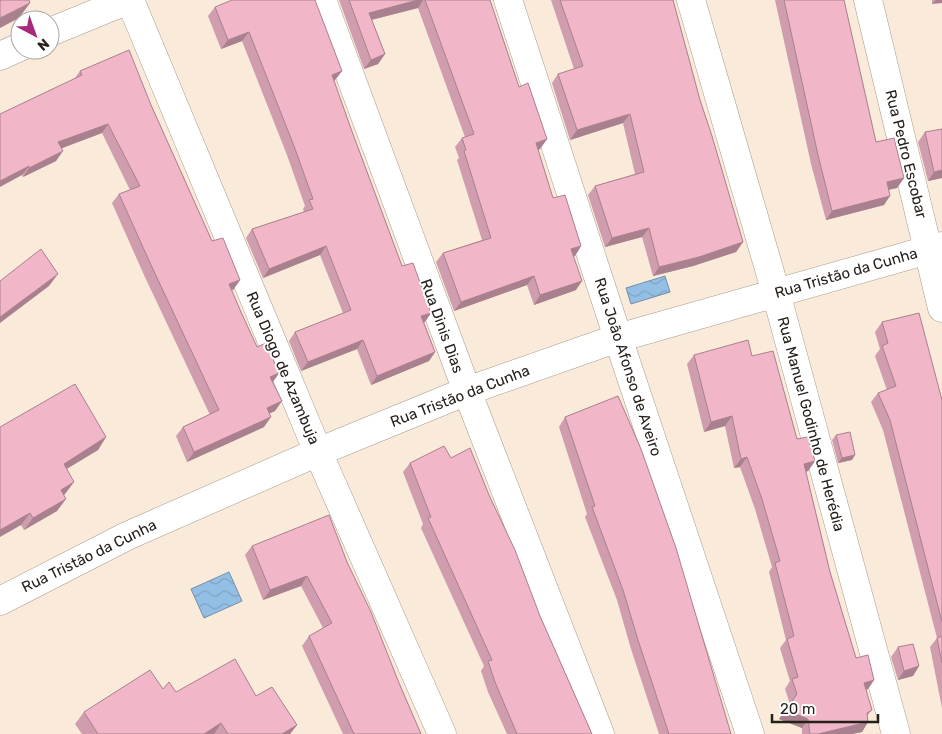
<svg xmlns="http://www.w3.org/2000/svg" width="942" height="734" viewBox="0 0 942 734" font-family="Rubik,sans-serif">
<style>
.water{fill:url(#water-waves);stroke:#738fa8}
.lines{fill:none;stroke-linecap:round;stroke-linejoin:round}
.minor-casing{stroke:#a89b8c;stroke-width:29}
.minor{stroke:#fff;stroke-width:28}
.wall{fill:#cf9dad}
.shaded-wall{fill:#a9808d}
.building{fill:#f1b7c9;stroke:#a9808d}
.labels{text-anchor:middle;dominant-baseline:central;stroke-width:4;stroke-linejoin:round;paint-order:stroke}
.street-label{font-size:15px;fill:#26201b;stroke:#fff}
</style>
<defs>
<pattern id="water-waves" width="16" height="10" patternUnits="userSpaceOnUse" patternTransform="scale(1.25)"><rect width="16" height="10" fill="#94bfe5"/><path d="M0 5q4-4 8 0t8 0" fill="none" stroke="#7fa4c4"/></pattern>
</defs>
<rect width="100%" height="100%" fill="#f9eada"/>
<path class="water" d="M665,276L670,292L631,304L626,288Z
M229,572L242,601L204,618L191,589Z"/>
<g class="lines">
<defs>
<path id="minor" d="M130,0L318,452L442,734
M322,0L467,391L600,734
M508,0L618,338L750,734
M691,0L776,293L896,734
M868,0L942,308
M50,32L128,0
M0,56L20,47
M0,601L127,536L318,452L467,391L618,338L942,246"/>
</defs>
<use href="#minor" class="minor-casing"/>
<use href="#minor" class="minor"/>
</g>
<path class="wall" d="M339,0H490L519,87L547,139L540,149L538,150L553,198L581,246L575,256H574L576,290L534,305L527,285L454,311L436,262L443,253L482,240L457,160L459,158L455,147L462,138L465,137L418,8L372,20L385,54L378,64L364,69Z
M551,0H673L700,100L743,242L736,252L693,266L653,276L642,237L605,247L588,195L595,186L635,174L623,123L570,140L552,83L558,74L574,69Z
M775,0H844L876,142L904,178L897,188L889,190L884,205L826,220L811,164Z
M932,0H942L932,4Z
M215,7L342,71L334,81L350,126L402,266L425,322H424L435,352L429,361L371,385L357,349L301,371L289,341L295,332L343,313L320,255L263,278L246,238L252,229L304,212L303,209L305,206L287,155L242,41L221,49L208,16Z
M80,71L151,105L212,241L240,280L233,290H231L257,347L279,373L273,382L275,411L269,413L264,427L187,462L176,436L183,427L210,415L144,275L112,203L119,194L130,190L102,133L61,148L56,161L23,177L22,175L75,78Z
M942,129V178L928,181L918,142L925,132Z
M882,322L942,400V708L930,647L937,638L883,430L871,402L878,393L887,390L875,356L880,349L875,332Z
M694,355L752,356L797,439L815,461L808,471L806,472L830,572L856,658L874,680L868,689L866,690L872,710L867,716L868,722L862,732L852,734H802V728L779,719L790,704L785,689L790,681L780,648L786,640L769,572L772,567L755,509L740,467L734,468L725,426L704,432L687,364Z
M565,417L731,734H659L631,649L617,600L585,517L587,514L559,427Z
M0,427L106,437L98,450L66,469L65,494L64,495L57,511L24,530L21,525Z
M836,435L852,460L838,463L832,440Z
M451,458L489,495L540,616L592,734H507L488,692L481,671L484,666L421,528L423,524L403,472L410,463Z
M252,546L347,562L399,683L421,734H343L302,646L309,636L323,628L301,586L263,600L245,555Z
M898,647L919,666L913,676L898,680L891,657Z
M163,689L176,692L256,696L297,725L290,734H82L75,724L84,712Z"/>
<path class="shaded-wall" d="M418,0H423L418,8L362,22L369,13Z
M936,0H942V3L932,4Z
M30,3L19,18L0,28V18Z
M249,32L242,41L221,49L228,40Z
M385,54L378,64L364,69L371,60Z
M342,71L335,80L326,84L332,75Z
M630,114L623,123L570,140L577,130Z
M108,124L102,133L52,152L58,142Z
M547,139L540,149L529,152L536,143Z
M63,151L56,161L23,177L29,168Z
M29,166L22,175L0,187V181Z
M942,170V178L928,181L934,172Z
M904,178L897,188L880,191L887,182Z
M890,196L884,205L826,220L832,211Z
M649,228L642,237L605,247L612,238Z
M743,242L736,252L693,266L653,276L659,267Z
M326,246L320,255L263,278L269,269Z
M581,246L575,256L565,258L571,249Z
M58,274L49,286L0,323V317Z
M534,276L527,285L454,311L461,302Z
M240,280L233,290L222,294L229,284Z
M582,281L576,290L534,305L540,295Z
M431,313L425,322L415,325L421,316Z
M363,340L357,349L301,371L308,362Z
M435,352L429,361L371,385L377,376Z
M279,373L272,383L270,377Z
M282,401L275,411L260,418L267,408Z
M732,416L725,426L704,432L711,422Z
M271,417L264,427L187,462L194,452Z
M106,437L98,450L55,476L64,464Z
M855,455L852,460L838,463L842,458Z
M747,457L740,467L734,468L741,459Z
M815,461L808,471L797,474L804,464Z
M74,482L65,494L52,502L61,490Z
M66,499L57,511L24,530L33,518Z
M30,513L21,525L0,537V530Z
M307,576L301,586L263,600L270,590Z
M919,666L913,676L898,680L904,671Z
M874,680L868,689L857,693L864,683Z
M786,710L808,719L802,728L779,719Z
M868,722L862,732L852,734H818Z
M221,723L214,734H204Z
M297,725L290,734H282Z"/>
<path class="building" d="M0,0H29L30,3L0,18Z
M232,0H315L342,71L332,75L350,126L402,266L413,263L431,313L421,316L435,352L377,376L363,340L308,362L295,332L351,310L326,246L269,269L252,229L313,209L309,200L313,199L294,146L249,32L228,40L215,7Z
M349,0H418L369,13L385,54L371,60Z
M425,0H490L519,87L528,83L547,139L536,143L553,198L565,195L581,246L571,249L582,281L540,295L534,276L461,302L443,253L491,238L464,151L466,150L462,138L474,134Z
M560,0H673L700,100L712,136L743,242L699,257L659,267L649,228L612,238L595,186L644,172L630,114L577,130L558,74L583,66Z
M784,0H844L876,142L894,138L904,178L887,182L890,196L832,211L818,155Z
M129,50L151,105L212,241L223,238L240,280L229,284L241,312L257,347L266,343L279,373L270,377L282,401L267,408L271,417L194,452L183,427L219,410L151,265L119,194L140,186L108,124L58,142L63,151L29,168V166L0,181V114L82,75L80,71Z
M942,129V170L934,172L925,132Z
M41,249L58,274L0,317V281Z
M919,313L942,400V622L890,420L878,393L896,386L882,346L888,343L882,322Z
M748,340L752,356L773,351L797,439L808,437L815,461L804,464L830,572L856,658L868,655L874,680L864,683L872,710L867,713L868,722L818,734H810L808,719L786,710L797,694L792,679L798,677L787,639L794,636L775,563L780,561L762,499L747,457L741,459L732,416L711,422L694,355Z
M75,384L106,437L64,464L74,482L61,490L66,499L33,518L30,513L0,530V427Z
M618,396L641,449L676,548L731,734H669L638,640L623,590L592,507L595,506L565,417Z
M850,432L855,455L842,458L836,435Z
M444,446L451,458L470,448L489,495L515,550L540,616L592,734H517L495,682L488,661L492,660L428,518L431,517L410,463Z
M329,515L347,562L371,612L399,683L421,734H354L309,636L332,623L307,576L270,590L252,546Z
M942,636V663L937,638Z
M913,644L919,666L904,671L898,647Z
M235,659L256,696L272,687L297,725L282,734H228L221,723L204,734H98L84,712L150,670L163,689L169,682L176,692Z"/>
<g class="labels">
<g class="street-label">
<text transform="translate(906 154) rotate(76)">Rua Pedro Escobar</text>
<text transform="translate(846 273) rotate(-16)">Rua Tristão da Cunha</text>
<text transform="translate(442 326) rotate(70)">Rua Dinis Dias</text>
<text transform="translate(628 367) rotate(72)">Rua João Afonso de Aveiro</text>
<text transform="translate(283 368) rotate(67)">Rua Diogo de Azambuja</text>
<text transform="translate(460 396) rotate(-21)">Rua Tristão da Cunha</text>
<text transform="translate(811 424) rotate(75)">Rua Manuel Godinho de Herédia</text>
<text transform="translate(89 556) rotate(-26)">Rua Tristão da Cunha</text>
</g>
</g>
<g transform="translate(35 35) rotate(139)"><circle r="24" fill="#ffffff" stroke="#a8a6a4"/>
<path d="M0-4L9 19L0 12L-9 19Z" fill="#a7297a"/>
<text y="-8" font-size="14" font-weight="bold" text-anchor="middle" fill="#26201b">N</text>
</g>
<path d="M772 714v8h106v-8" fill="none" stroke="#26201b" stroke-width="2.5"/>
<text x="780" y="714" font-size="15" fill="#26201b" stroke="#ffffff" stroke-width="4" paint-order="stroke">20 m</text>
</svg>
